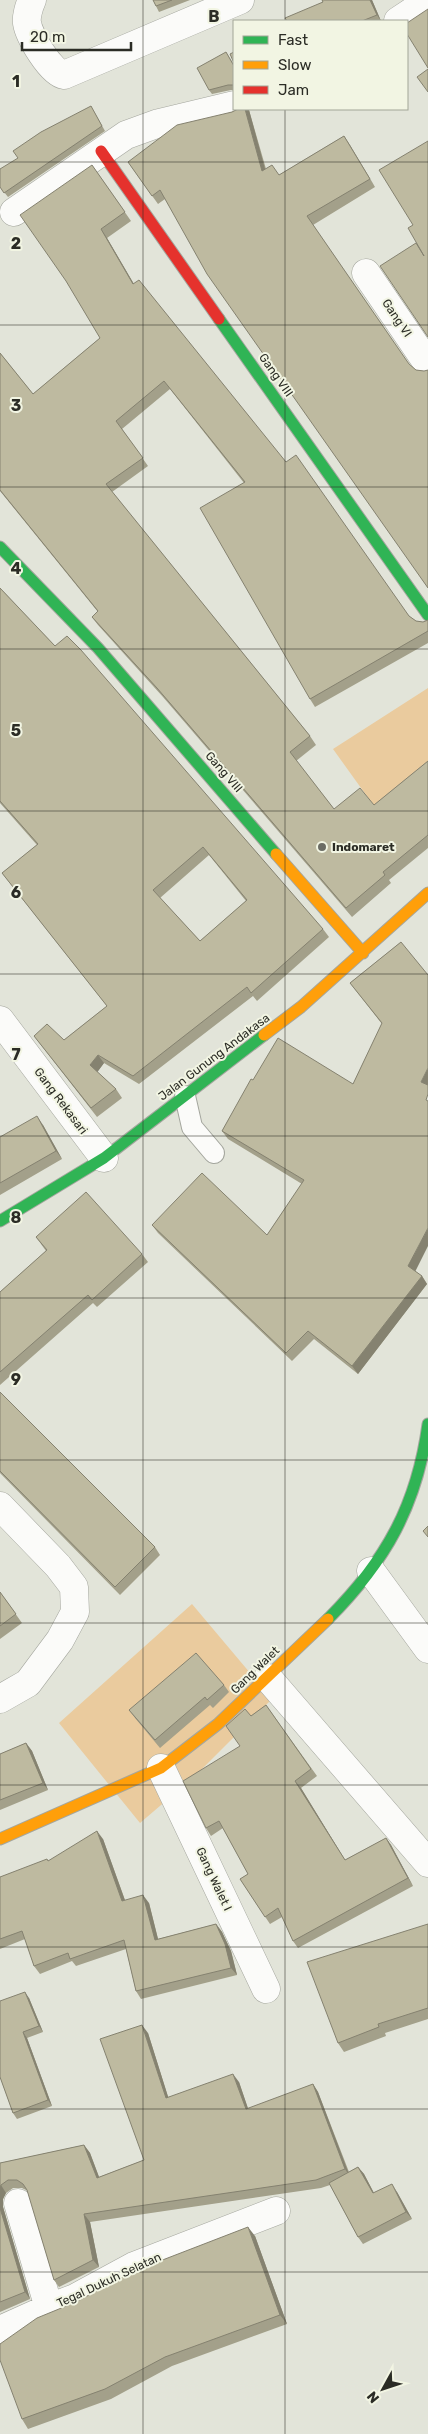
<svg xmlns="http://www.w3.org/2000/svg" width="428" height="2434" viewBox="0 0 428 2434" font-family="Rubik,sans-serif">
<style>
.green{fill:#eacb9e}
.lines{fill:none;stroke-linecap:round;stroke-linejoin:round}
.lane-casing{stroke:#a4a69e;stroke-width:22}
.street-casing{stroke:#a4a69e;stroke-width:29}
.fast-casing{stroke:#a4a69e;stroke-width:13}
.slow-casing{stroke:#a4a69e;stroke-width:13}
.jam-casing{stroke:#a4a69e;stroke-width:13}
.lane{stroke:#fbfbf9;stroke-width:20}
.street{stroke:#fbfbf9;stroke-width:28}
.fast{stroke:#30b455;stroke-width:11}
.slow{stroke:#ff9f0a;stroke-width:11}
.jam{stroke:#e5322d;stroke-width:11}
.wall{fill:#a3a08a;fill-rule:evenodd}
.shaded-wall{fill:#858270}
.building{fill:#bebaa0;stroke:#858270;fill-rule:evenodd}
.grid{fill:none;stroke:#2b2c25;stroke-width:1;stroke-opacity:0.55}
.poi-dot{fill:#6b6c64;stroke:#f2f5e3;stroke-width:2}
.labels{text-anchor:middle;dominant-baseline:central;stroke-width:4;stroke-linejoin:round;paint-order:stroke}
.street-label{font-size:12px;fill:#2b2c25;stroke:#f2f5e3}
.poi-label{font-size:12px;font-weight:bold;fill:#2b2c25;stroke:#f2f5e3;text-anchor:start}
.grid-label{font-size:16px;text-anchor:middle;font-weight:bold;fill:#2b2c25;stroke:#f2f5e3;stroke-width:4;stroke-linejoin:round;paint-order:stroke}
</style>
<rect width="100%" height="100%" fill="#e2e4d9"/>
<path class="green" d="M428,688V787L384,820L333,749Z
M192,1604L272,1699L195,1776L140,1823L59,1723Z"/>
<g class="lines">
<defs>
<path id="lane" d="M185,1096L192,1127L214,1153"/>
<path id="street" d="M32,0C29,6 26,17 27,23C29,36 51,73 64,75L240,0
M398,21L428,1
M14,212L126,135L159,123L234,105
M366,273L428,364
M0,1020L104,1158
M0,1506L58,1566L74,1587L75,1612L60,1640L28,1683L0,1699
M371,1571L428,1649
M268,1678L428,1863
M161,1768L266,1989
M18,2203L49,2308
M0,2330L49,2308L75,2298L134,2266L276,2211"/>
<path id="fast" d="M219,319L428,615
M0,547L98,648L276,854
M0,1221L104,1158L264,1035
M328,1619C386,1561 417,1505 428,1424"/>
<path id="slow" d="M276,854L363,953
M264,1035L301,1007L428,893
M0,1839L161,1768L218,1724L328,1619"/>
<path id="jam" d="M101,151L219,319"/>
</defs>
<use href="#lane" class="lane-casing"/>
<use href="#street" class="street-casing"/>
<use href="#fast" class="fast-casing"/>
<use href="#slow" class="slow-casing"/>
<use href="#jam" class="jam-casing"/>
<use href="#lane" class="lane"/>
<use href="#street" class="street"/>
<use href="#fast" class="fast"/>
<use href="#slow" class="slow"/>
<use href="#jam" class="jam"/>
</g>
<path class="wall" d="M153,0H190L159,12Z
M322,0H372L381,21H287L323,2Z
M226,52L234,65V90H231L212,94L209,90Z
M91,106L105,131L8,197L0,187L18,158Z
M238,109H248L249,110L266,169L279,175L344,136L375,187L313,225L409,365L416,370L424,371L428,588L165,199L158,204L128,162Z
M92,165L131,221L107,238L134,284L409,616L416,621L423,622L428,620V643L315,707L310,699L244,483L170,389L122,429L148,466L112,492L310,736L316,745L296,761L334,809L374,805L428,761V848L389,880L391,883L352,917L163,697L98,625L92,617L98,612L0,491V353L33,394L100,338Z
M0,588L323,929L329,937L257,1001L253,996L139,1084L104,1063L97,1072L116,1089L122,1098L97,1117L34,1036L64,1040L107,1006L2,873L37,845L0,803ZM209,855L246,901L200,941L160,898Z
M401,942L415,1271L422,1276L427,1284L358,1374L314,1339L292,1361L158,1233L152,1225L267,1235L302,1184L228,1139L222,1131L253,1080L353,1084L382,1024L350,983Z
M43,1125L62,1159L0,1195V1137Z
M36,1237L142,1254L148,1262L97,1307L93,1303L0,1385V1292L46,1251Z
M0,1392L155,1547L160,1555L120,1595L0,1473Z
M0,1592L22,1623L0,1639Z
M224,1685L229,1692L213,1708L210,1705L160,1748L135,1718L129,1710Z
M266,1705L317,1776L301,1788L345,1860L386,1838L391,1845L413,1886L298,1948L293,1941L282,1917L270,1924L240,1879L248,1874L223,1828L211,1836L206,1828L240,1746L251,1716Z
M26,1743L32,1751L48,1790L0,1810V1754Z
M103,1839L125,1900L149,1903L158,1939L216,1924L222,1932L231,1951L237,1975L141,1999L136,1991L126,1949L76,1966L72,1961L40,1974L34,1966L25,1939L0,1949V1877L48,1861Z
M428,1924V2019L385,2033L386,2036L344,2052L338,2043Z
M29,1998L43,2032L27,2038L52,2106L17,2119L13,2113L0,2077Z
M148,2033L168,2097L239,2082L248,2109L313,2084L318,2092L349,2172L358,2167L364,2174L374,2193L397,2192L412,2219L363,2244L358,2237L330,2185L321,2188L90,2222L99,2267L59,2287L54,2280L28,2191L22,2188H13L6,2193L3,2199V2207L30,2299L0,2312V2163L84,2145L90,2153L99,2177L144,2160Z
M255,2236L287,2324L172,2366L111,2399L28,2429L22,2419Z"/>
<path class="shaded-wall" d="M370,0H372L381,21L377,15Z
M245,109H248L249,110L268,180L262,171Z
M344,136L350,145L375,187L370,179Z
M101,229L107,238L139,293L133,284Z
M98,1055L104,1063L96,1074L90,1065Z
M428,1068V1087L421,1082Z
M37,1116L43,1125L62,1159L56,1151Z
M428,1228V1246L414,1274L408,1266Z
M422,1276L427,1284L358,1374L352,1366Z
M26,1743L32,1751L48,1790L43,1783Z
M295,1781L301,1788L350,1868L345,1860Z
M97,1831L103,1839L128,1909L122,1901Z
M386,1838L391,1845L413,1886L408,1878Z
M143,1895L149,1903L160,1947L155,1940Z
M216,1924L222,1932L231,1951L237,1975L231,1968Z
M25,1992L29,1998L43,2032L39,2026Z
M142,2025L148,2033L171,2106L166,2098Z
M23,2032L27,2038L52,2106L48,2100Z
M233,2074L239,2082L251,2117L246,2109Z
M313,2084L318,2092L350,2177L345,2169Z
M84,2145L90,2153L102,2185L97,2178Z
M358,2167L364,2174L378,2201L373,2193Z
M392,2184L397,2192L412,2219L406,2212Z
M1,2185L6,2193L3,2199V2207L30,2299L25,2292L0,2208V2187Z
M84,2214L90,2222L99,2267L93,2260Z
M248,2227L255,2236L287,2324L280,2315Z"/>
<path class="building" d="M153,0H172L156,6Z
M322,0H370L377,15L362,21H287L285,18L323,2Z
M428,9V68L407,34V23Z
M226,52L234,66V85H228L209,90L197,68Z
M234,52V63L230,54Z
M428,69V92L417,77Z
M91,106L102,126L4,193L0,187V169L18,158L13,151L41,132Z
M238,109H245L262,171L272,165L279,175L344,136L370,179L307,216L409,364L416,370L424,371L428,370V588L207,274L160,190L152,196L128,162L177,125L232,112Z
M428,141V337L380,266L416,243L424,256L408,228L413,225L379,170Z
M92,165L125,212L101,229L133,284L139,280L286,462L296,455L409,616L416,621L423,622L428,620V631L310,699L200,508L245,482L164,381L116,421L143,458L106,484L310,736L290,752L334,809L360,788L374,805L428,761V835L383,872L385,875L346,908L157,688L92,617L98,611L0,490V353L33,394L100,338L66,281L20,215Z
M0,588L55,646L67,636L81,650L323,929L251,993L247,987L133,1076L98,1055L90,1065L116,1089L91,1108L34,1036L47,1024L64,1040L107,1006L2,873L38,844L0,801ZM203,847L247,900L200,941L153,890Z
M401,942L428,975V1068L421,1082L428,1085V1094L426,1100L428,1101V1228L408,1266L422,1276L352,1366L308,1331L286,1353L152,1225L202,1173L267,1235L304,1180L222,1131L251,1079L253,1080L278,1038L353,1084L382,1023L350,983Z
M37,1116L56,1151L0,1183V1137Z
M86,1192L142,1254L92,1300L88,1295L0,1372V1292L47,1250L36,1237Z
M0,1392L155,1547L115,1587L0,1471Z
M428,1526V1537L423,1531Z
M0,1592L16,1614L0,1626Z
M196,1653L224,1685L207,1700L205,1697L155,1740L129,1710Z
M266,1705L311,1769L295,1781L345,1860L386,1838L408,1878L293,1941L278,1908L265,1917L240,1879L248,1874L219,1821L206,1828L183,1781L240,1746L226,1726L245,1709L251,1716Z
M26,1743L43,1783L0,1800V1754Z
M97,1831L122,1901L143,1895L155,1940L216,1924L225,1944L231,1968L136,1991L124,1940L70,1959L68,1953L34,1966L22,1931L0,1939V1877L47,1859L48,1861Z
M428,1924V2008L378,2024L379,2027L338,2043L307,1962Z
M25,1992L39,2026L23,2032L48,2100L13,2113L0,2077V2001Z
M142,2025L166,2098L233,2074L246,2109L313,2084L345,2169L316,2180L84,2214L93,2260L54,2280L27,2190L23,2184L17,2180H8L1,2185L0,2187V2163L84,2145L97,2178L144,2160L100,2039Z
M358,2167L373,2193L392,2184L406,2212L358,2237L329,2183Z
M0,2208L25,2292L0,2302Z
M248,2227L280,2315L165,2357L105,2389L22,2419L0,2360V2344L37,2318L76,2302L134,2271Z"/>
<path class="grid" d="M143,0V2434M285,0V21M285,109V2434M0,162H428M0,325H428M0,487H428M0,649H428M0,811H428M0,974H428M0,1136H428M0,1298H428M0,1460H428M0,1623H428M0,1785H428M0,1947H428M0,2109H428M0,2272H428"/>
<circle class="poi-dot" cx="322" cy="847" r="5"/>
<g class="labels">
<g class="street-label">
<text transform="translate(397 318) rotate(56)">Gang VI</text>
<text transform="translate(276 375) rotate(55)">Gang VIII</text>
<text transform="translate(224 772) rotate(49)">Gang VIII</text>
<text transform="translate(214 1057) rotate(-37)">Jalan Gunung Andakasa</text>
<text transform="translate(61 1101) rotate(53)">Gang Rekasari</text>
<text transform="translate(255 1670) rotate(-44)">Gang Walet</text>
<text transform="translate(214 1879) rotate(65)">Gang Walet I</text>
<text transform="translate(109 2280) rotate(-25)">Tegal Dukuh Selatan</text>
</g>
<g class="poi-label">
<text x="332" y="847">Indomaret</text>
</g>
</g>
<g class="grid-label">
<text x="214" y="22">B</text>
<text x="16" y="87">1</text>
<text x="16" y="249">2</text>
<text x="16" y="411">3</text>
<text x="16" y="574">4</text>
<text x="16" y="736">5</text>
<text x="16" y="898">6</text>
<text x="16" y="1060">7</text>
<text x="16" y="1223">8</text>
<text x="16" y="1385">9</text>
</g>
<rect x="233" y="20" width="175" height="90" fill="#f2f5e3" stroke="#a2a597"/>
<rect x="243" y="36" width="25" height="8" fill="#30b455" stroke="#a2a597"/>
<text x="278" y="45" font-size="15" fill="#2b2c25">Fast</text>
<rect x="243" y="61" width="25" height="8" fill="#ff9f0a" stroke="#a2a597"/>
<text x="278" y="70" font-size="15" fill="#2b2c25">Slow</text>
<rect x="243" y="86" width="25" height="8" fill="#e5322d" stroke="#a2a597"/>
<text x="278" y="95" font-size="15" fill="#2b2c25">Jam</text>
<g transform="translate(383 2389) rotate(230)" stroke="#f2f5e3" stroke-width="4" paint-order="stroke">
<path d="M0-4L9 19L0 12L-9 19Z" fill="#2b2c25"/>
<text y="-8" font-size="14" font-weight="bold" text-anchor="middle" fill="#2b2c25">N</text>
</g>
<path d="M22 42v8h109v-8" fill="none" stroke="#2b2c25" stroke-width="2.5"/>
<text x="30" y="42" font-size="15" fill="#2b2c25" stroke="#f2f5e3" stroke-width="4" paint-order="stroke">20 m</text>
</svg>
